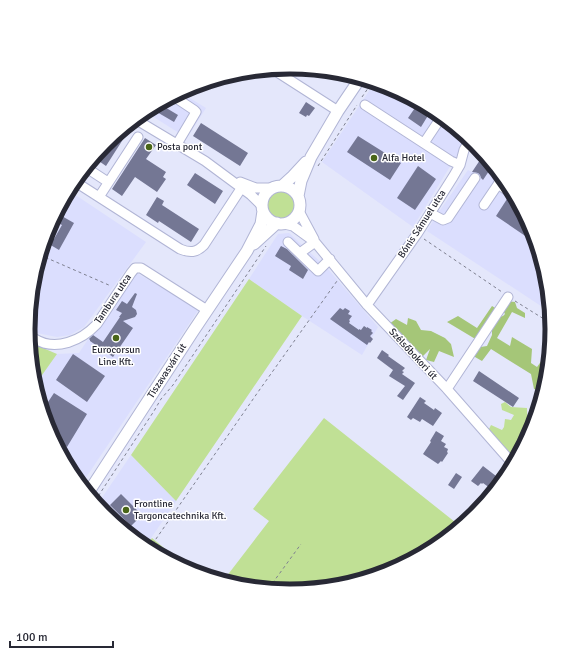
<svg xmlns="http://www.w3.org/2000/svg" width="580" height="657" viewBox="0 0 580 657" font-family="Signika,sans-serif">
<style>
.built{fill:#dbdefe}
.green{fill:#c0e095}
.forest{fill:#a5c678}
.building{fill:#747794}
.lines{fill:none;stroke-linecap:round;stroke-linejoin:round}
.minor-casing{stroke:#b1b5d5;stroke-width:11}
.major-casing{stroke:#b1b5d5;stroke-width:13}
.path{stroke:#7e8090;stroke-width:1;stroke-dasharray:3 3;stroke-linecap:butt}
.minor{stroke:#fff;stroke-width:9}
.major{stroke:#fff;stroke-width:11}
.poi-dot{fill:#496517;stroke:#fff;stroke-width:1.5}
.labels{text-anchor:middle;dominant-baseline:central;stroke-width:3;stroke-linejoin:round;paint-order:stroke}
.poi-label{font-size:10px;fill:#282935;stroke:#fff;text-anchor:start}
.street-label{font-size:10px;fill:#282935;stroke:#fff}
.rim{fill:none;stroke:#282935;stroke-width:5}
</style>
<rect width="100%" height="100%" fill="#e4e7fb"/>
<path class="built" d="M375,82L390,87L436,111L468,137L413,227L322,162Z
M180,92L206,108L187,138L144,111Z
M484,154L508,183L532,228L547,278L550,312L427,231L436,216L468,170L472,172Z
M68,190L146,242L84,327L70,335L57,337L37,333L28,327L33,277L48,228Z
M289,233L328,269L378,327L362,355L302,316L249,279L278,234Z
M133,271L199,309L81,485L72,474L48,429L35,385L57,354L79,353Z
M131,455L177,500L145,547L105,514L97,505Z"/>
<path class="green" d="M266 205a15 15 0 1 1 30 0a15 15 0 1 1-30 0Z
M249,279L302,316L176,501L131,455Z
M29,342L57,354L35,385L33,379Z
M505,402L511,407L527,408C527,415 527,419 534,424L532,429L516,459L488,431L491,425L502,430L504,427L505,419L511,420L514,415L502,410L501,404Z
M324,418L460,526L435,546L390,571L341,586L290,590L239,585L223,581L269,521L253,509Z
M152,538L192,571L145,547Z"/>
<path class="forest" d="M505,301L515,302L517,308L525,313V318L512,312L497,338L510,346L512,337L532,349L531,363L537,367L545,356L549,360L546,383L538,390L534,389L531,374L491,349L482,361L475,357L474,348L487,346L492,335V324L496,318L503,316L505,314L501,307Z
M492,306L497,309L477,340L447,322L458,316L477,328Z
M408,318L416,321L421,330L431,331L445,338L451,344L454,357L439,351L434,362L426,360L430,349L421,358L389,324L396,319L407,325Z"/>
<path class="building" d="M306,102L315,108L309,116L307,115L306,117L299,113Z
M419,102L432,109L421,127L408,118Z
M158,103L178,115L174,122L150,108Z
M201,123L248,153L240,166L193,136Z
M125,127L129,130L106,166L93,157L105,143Z
M358,136L401,163L390,180L347,152Z
M145,138L156,145L146,159L166,172L163,177L166,179L157,192L135,177L122,196L112,189Z
M484,154L493,165L483,180L481,178L480,175L478,173L472,172Z
M418,166L436,179L415,210L397,198Z
M195,173L223,191L215,204L187,185Z
M157,197L164,201L162,205L199,229L191,242L159,221L158,223L146,215Z
M507,199L511,202L512,201L515,202L518,201L532,228L537,244L496,216Z
M60,215L74,223L59,250L44,241L46,235L54,239L62,225L56,222Z
M281,246L287,249L308,270L303,279L289,270L291,266L275,256Z
M135,293L137,294L132,307L136,310L137,314L135,317L123,321L133,328L113,357L90,341V340L89,339L93,335L103,342L120,317H119L122,313L116,310L122,301L127,304Z
M340,308L343,310L345,308L350,311L348,314L352,316L349,320L350,321L349,323L359,330V329L361,330L364,326L367,328V327L372,330L371,331L373,333L370,336L373,339L370,343L369,342L367,345L330,319Z
M382,350L389,355L388,356L405,368L402,371L404,372L402,374L415,383L403,400L397,396L405,386L389,376L393,370L377,358Z
M73,354L105,376L87,402L56,380Z
M479,371L519,398L513,407L473,381Z
M54,393L87,414L67,447L53,438L48,429L42,411Z
M420,397L426,401L424,403L434,410L435,408L442,413L433,426L422,419L420,422L413,418L411,420L407,417Z
M436,431L444,436L441,441L446,444L444,447L448,449L447,452L448,453L442,462L441,461L438,464L423,454L431,442L430,441Z
M483,466L496,476L498,473L504,478L494,491L483,483L482,484L481,483L478,486L471,481Z
M456,473L462,477L454,489L448,485Z
M121,494L142,515L131,526L110,505Z"/>
<g class="lines">
<defs>
<path id="minor" d="M271,68L338,111
M173,96L194,110L196,112L177,144
M365,105L451,161L460,165
M135,119L205,161L251,195L262,206
M424,143L442,116
M85,167L108,182
M74,181L180,249C190,253 196,253 204,245L244,184
M240,182L256,188H271
M498,184L515,196
M99,197L138,137
M484,205L503,177
M299,211L314,239
M430,213L443,220L448,218L475,178
M284,224L293,226L315,242L367,305L447,389L513,464
M288,242L318,271L330,259
M300,253L315,242
M367,305L417,234L453,177L460,165L464,150L470,139
M35,339C56,352 82,340 97,324L131,273L135,268H141L207,310
M447,389L508,297"/>
<path id="major" d="M262 205a19 19 0 1 1 38 0a19 19 0 1 1-38 0Z
M282,186L293,176L306,162
M298,196L301,181L311,157L338,111L361,77
M254,244L277,223
M88,493L192,333L247,251L261,224L263,211"/>
</defs>
<use href="#minor" class="minor-casing"/>
<use href="#major" class="major-casing"/>
<path class="path" d="M362,97L373,81
M318,166L357,105
M424,239L502,292
M40,255L111,286
M515,301L552,324
M539,395L543,393
M95,501L154,411L161,399L173,385L266,246
M149,549L258,392L337,281
M269,588L301,544"/>
<use href="#minor" class="minor"/>
<use href="#major" class="major"/>
</g>
<g class="poi-dot">
<circle cx="149" cy="147" r="4"/>
<circle cx="374" cy="158" r="4"/>
<circle cx="116" cy="338" r="4"/>
<circle cx="126" cy="510" r="4"/>
</g>
<g class="labels">
<g class="poi-label">
<text x="157" y="147">Posta pont</text>
<text x="382" y="158">Alfa Hotel</text>
<text x="116" y="350" text-anchor="middle">Eurocorsun<tspan x="116" dy="12">Line Kft.</tspan></text>
<text x="134" y="504">Frontline<tspan x="134" dy="12">Targoncatechnika Kft.</tspan></text>
</g>
<g class="street-label">
<text transform="translate(422 224) rotate(-57)">Bónis Sámuel utca</text>
<text transform="translate(113 299) rotate(-56)">Tambura utca</text>
<text transform="translate(413 354) rotate(47)">Szélsőbokori út</text>
<text transform="translate(167 371) rotate(-57)">Tiszavasvári út</text>
</g>
</g>
<path d="M0 0H580V657H0ZM35 329a255 255 0 1 1 510 0a255 255 0 1 1-510 0Z" fill="#fff" fill-rule="evenodd"/>
<path class="rim" d="M35 329a255 255 0 1 1 510 0a255 255 0 1 1-510 0Z"/>
<path d="M10 641v6h103v-6" fill="none" stroke="#282935" stroke-width="2"/>
<text x="16" y="641" font-size="12" fill="#282935" stroke="#ffffff" stroke-width="3" paint-order="stroke">100 m</text>
</svg>
